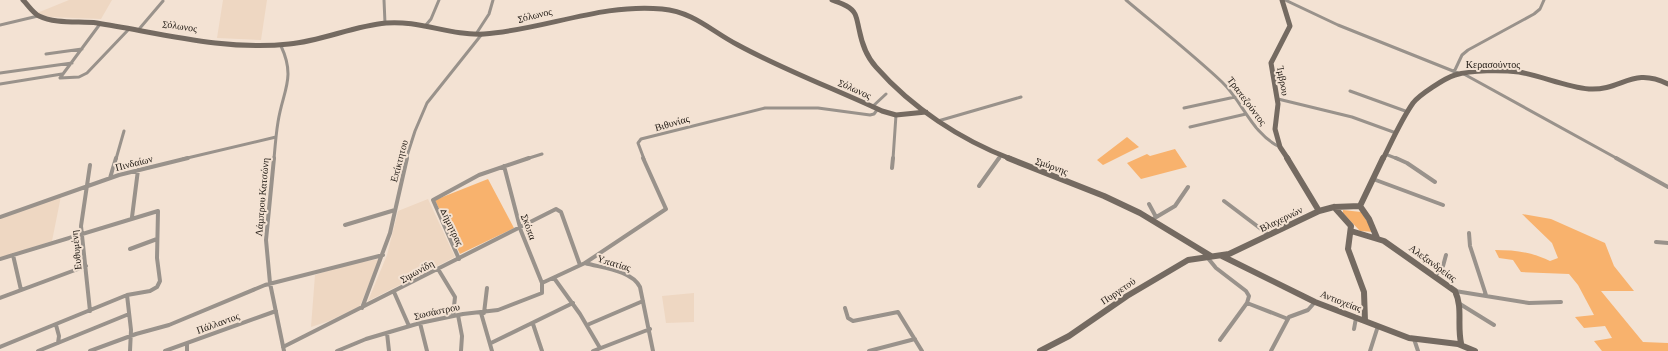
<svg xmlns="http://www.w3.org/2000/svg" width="1668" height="351" viewBox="0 0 1668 351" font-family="'Crimson Pro',serif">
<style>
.built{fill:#eed7c2}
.green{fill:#f8b26d}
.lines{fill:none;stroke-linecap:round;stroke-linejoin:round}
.street-far1{stroke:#99928b;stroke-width:3}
.street{stroke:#99928b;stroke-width:4}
.secondary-far1{stroke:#746a61;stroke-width:5}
.secondary{stroke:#746a61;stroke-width:6}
.labels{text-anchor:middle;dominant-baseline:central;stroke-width:4;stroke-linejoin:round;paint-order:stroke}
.street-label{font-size:10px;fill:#1e1812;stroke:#f3e2d3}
</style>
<rect width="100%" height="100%" fill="#f3e2d3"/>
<path class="built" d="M69,0H112L101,19L49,17L37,13Z
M223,0H267L261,40L217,38Z
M61,196L52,241L0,258V219Z
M428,199L455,257L368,301L387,255L398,211Z
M379,259L360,306L329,321L311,327L315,275L345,265Z
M694,293V322L666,323L662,296Z"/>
<path class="green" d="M1127,137L1139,147L1103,165L1097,160Z
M1175,149L1187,167L1141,179L1127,163L1147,154L1150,156Z
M488,179L514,228L460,254L435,200Z
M1343,210L1361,212L1374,232L1360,231L1343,213Z
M1522,214L1551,219L1605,243L1614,266L1634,291H1601L1643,342L1668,343V351H1602L1594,341L1612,338L1605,326L1584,328L1575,317L1594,315L1578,285L1569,274L1521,272L1513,260L1499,258L1495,250C1516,250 1531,252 1550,261L1558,258L1552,243Z"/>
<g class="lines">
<path class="street-far1" d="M384,0L385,23
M1126,0C1158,27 1191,53 1222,82C1243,102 1252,134 1280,147
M1285,0L1338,25L1458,73
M100,24L60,78L79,77L87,73L129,29
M0,25L38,16
M426,25L431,19L439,0
M140,28L163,1
M476,34L489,14L493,0
M46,54L82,49
M1454,72L1462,55L1468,50L1534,14L1540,9L1544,0
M0,73L72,63
M1462,73L1618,159
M0,84L62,74
M1350,91L1408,112
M1278,99L1352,117L1396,133
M872,107L886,94
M1184,108L1235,97
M938,121L1021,97
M1190,127L1246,114
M1385,154L1398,159
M116,159L124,131
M183,159L276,137
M274,159C275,147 276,134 278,122C283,90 296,78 281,46
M406,159L415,131L427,103L482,34
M526,159L542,154
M644,159L638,143L641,139L765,108H818L870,115L874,114L877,110
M893,159L896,115
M999,159L1001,156"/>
<path class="street" d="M274,158L266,240L270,283L284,351
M1396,158L1407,163L1435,182
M1616,158L1668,187
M90,165L81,226L90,311
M892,168L893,158
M110,178L116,158
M1373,179L1443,205
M979,186L999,158
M1224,201L1269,235
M1149,204L1156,217
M0,217L119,175L188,158
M132,217L138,170
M1153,219L1175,206L1188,187
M345,225L395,210
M1469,233L1470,246L1486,295
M1656,242L1668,243
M130,249L157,239
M13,255L21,290
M1207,257L1216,268L1246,291L1249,296L1247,303L1220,340
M0,259L158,211L157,258L160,281L157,287L150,291L127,295L0,347
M459,259L433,200L479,175L529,158
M585,263L666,209L643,158
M438,269L455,297L453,316
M1435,276L1443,266L1446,255
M554,278L580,314L600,348
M542,283L585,263C602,268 631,270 640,287L653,351
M1455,291L1529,303L1561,302
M394,292L409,326
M127,295L131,330L130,351
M0,298L86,266
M1247,303L1288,319
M1460,304L1494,325
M362,308L390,233L407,158
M845,308L848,318L853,321L898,312L922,351
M481,313L492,351
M484,313L487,288
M458,315L462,336L461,351
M420,323L427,351
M533,324L542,351
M56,325L59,336L58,343
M587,325L643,301
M1354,329L1356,318
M387,333L389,351
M1414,339L1418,351
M187,343V351
M491,343L573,303
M283,347L556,209L561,212L580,265
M38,351L129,314
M90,351L136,334L169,325L265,285L383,255
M165,351L276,311
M337,351L366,339L420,323L463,314L498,310L542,293V283L521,231L504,166
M593,351L650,329
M869,351L915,339
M1271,351L1289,317L1308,310L1315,302
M1370,351L1378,326"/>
<path class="secondary-far1" d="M23,0C28,5 33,13 39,16C55,24 79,21 97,23C160,33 225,51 289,44C322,41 353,26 386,23C419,20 451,36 484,34C543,30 602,3 662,9C694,12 711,31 738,45C784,70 835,89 882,111L896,115L926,112
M832,0C840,3 851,6 855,14C857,18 858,25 859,29C862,44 866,56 876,67C912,108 961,140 1011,159
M1282,0L1290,26L1271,63L1278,104L1275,129L1280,147L1288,159
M1383,159C1392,141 1401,120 1413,103C1419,95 1445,78 1455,75C1472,70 1502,70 1519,72C1542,76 1566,87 1589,89C1622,91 1632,66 1668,84"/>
<path class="secondary" d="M1008,158L1104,196L1140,213L1211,256
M1287,158L1319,211
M1360,206L1383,158
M1360,206L1369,219L1377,238
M1334,207L1351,226L1348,249L1364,292L1365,321
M1351,231L1384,241L1455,291C1463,308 1457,324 1461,343
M1222,256L1315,302L1409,338L1458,344L1475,351
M1040,351L1069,336L1127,296L1188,260L1229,254L1319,211L1334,207L1360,206"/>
</g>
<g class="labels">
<g class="street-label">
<text transform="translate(535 15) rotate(-13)">Σόλωνος</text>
<text transform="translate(180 26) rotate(9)">Σόλωνος</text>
<text x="1493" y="64">Κερασούντος</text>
<text transform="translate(1283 81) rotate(80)">Ίμβρου</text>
<text transform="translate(855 89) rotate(25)">Σόλωνος</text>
<text transform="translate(1247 101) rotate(53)">Τραπεζούντος</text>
<text transform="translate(672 123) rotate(-16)">Βιθυνίας</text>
<text transform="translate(399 161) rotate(-75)">Επίκτητου</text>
<text transform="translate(134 163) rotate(-14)">Πινδαίων</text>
<text transform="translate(1052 166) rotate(21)">Σμύρνης</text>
<text transform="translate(262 197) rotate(-85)">Λάμπρου Κατσώνη</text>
<text transform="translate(1281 219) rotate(-26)">Βλαχερνών</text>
<text transform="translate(452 227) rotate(65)">Δήμητρας</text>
<text transform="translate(529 227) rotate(71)">Σκόπα</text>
<text transform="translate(76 250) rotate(-96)">Ευθυμένη</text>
<text transform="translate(614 263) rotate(17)">Υπατίας</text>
<text transform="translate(1433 263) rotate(36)">Αλεξανδρείας</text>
<text transform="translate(417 271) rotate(-28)">Σιμωνίδη</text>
<text transform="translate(1118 291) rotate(-34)">Πυργετού</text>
<text transform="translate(1341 301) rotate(21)">Αντιοχείας</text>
<text transform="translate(437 311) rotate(-12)">Σωσάστρου</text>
<text transform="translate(218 323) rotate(-20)">Πάλλαντος</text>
</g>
</g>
</svg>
